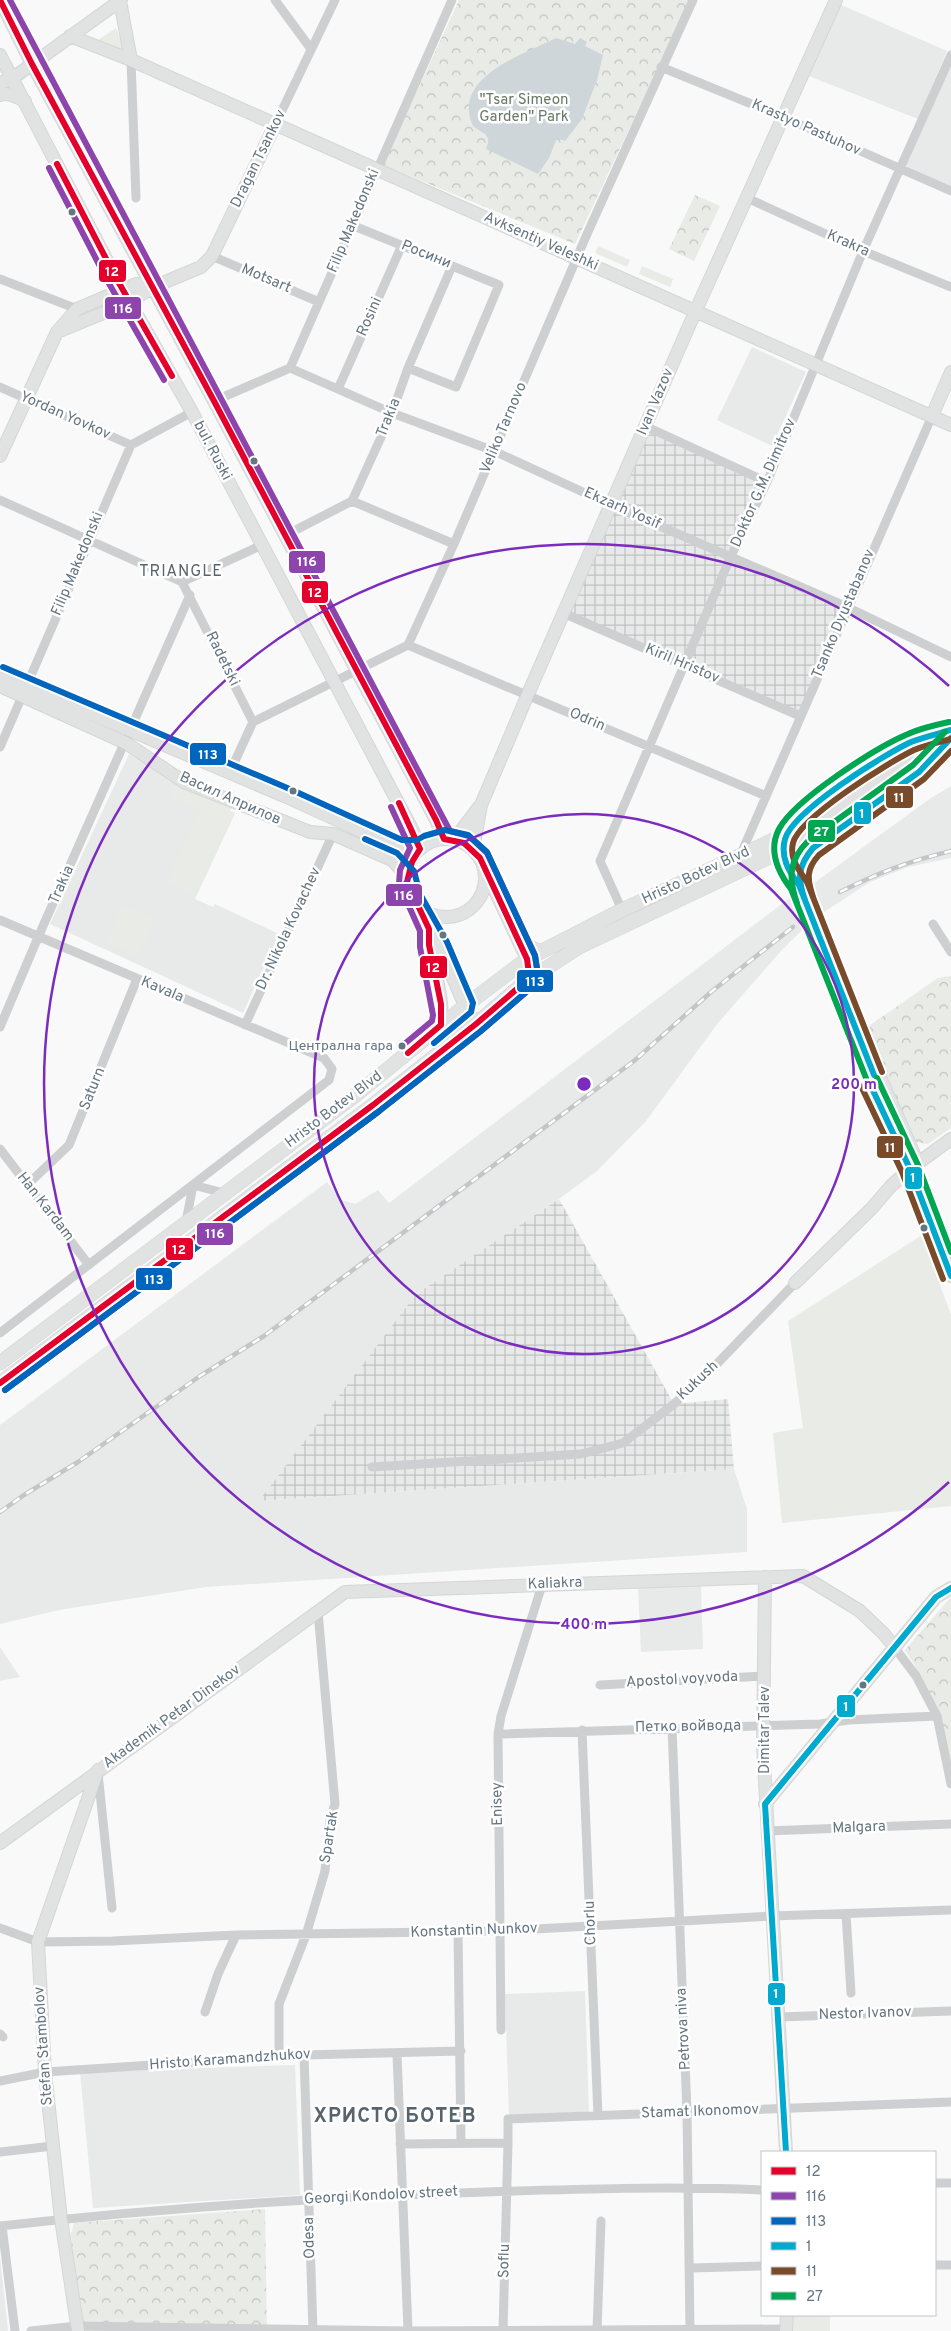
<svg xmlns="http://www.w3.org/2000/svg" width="951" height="2331" viewBox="0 0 951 2331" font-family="Overpass,sans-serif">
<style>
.built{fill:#e8e9e9}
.industrial{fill:url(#industrial-grid)}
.grass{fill:#e8ebe6}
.forest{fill:url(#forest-crowns)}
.water{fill:#ced6d9}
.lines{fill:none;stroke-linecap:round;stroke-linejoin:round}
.secondary-casing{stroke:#d5d6d7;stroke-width:14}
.primary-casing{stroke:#d5d6d7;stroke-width:15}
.street{stroke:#cecfd0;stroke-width:9}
.secondary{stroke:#e1e2e2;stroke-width:12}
.primary{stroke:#e1e2e2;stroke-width:14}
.rail-casing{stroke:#c3c5c6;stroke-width:4.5}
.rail{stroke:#fff;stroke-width:2.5;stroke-dasharray:8;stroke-linecap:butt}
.secondary-bridge-casing{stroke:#d5d6d7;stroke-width:14;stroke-linecap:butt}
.secondary-bridge{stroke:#e1e2e2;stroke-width:12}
.bus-1-casing{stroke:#fff;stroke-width:10}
.bus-2-casing{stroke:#fff;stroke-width:10}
.bus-3-casing{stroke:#fff;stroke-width:10}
.bus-4-casing{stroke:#fff;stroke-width:10}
.bus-5-casing{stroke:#fff;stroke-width:10}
.bus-6-casing{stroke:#fff;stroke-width:10}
.bus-1{stroke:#e4002b;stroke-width:6}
.bus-2{stroke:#8e44ad;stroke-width:6}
.bus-3{stroke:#0065bd;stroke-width:6}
.bus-4{stroke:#00a9ce;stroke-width:6}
.bus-5{stroke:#7a4b2a;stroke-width:6}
.bus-6{stroke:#00a651;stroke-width:6}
.ring{fill:none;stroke:#7b2cbf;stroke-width:2.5}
.bus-dot{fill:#657683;stroke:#fff;stroke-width:2}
.labels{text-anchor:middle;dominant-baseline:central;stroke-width:5;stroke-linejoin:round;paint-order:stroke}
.bus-label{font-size:14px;fill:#657683;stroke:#fff;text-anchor:end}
.park-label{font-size:15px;fill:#687a64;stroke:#fff}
.street-label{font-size:15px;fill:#657683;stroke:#fff}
.neighbourhood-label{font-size:16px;letter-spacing:1px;fill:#57646e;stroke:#fff}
.district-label{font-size:20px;font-weight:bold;letter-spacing:1px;fill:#57646e;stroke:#fff}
.centre{fill:#7b2cbf;stroke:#fff;stroke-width:2.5}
.ring-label{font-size:15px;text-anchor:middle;font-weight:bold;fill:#7b2cbf;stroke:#fff;stroke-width:5;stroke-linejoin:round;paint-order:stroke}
.line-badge{stroke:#fff;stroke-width:2}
.badge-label{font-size:14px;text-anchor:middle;font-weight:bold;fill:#fff}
</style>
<defs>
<pattern id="industrial-grid" width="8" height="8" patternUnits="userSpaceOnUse" patternTransform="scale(1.25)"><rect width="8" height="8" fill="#e8e9e9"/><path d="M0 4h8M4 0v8" fill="none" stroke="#c0c1c2"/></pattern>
<pattern id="forest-crowns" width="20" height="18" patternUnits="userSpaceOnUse" patternTransform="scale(1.25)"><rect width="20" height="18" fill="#e8ebe6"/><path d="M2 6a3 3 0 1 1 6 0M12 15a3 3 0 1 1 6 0" fill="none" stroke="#c0c3c0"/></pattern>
</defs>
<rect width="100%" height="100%" fill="#f9f9f9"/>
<path class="built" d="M839,4L947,51L918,119L806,75Z
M951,63V186L906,166Z
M752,347L806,372L772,446L717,420Z
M129,754L178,782L233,806L230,811L235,813L195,899L213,907L215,904L279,934L243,1013L50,924Z
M951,786V858L908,867L870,882L821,914L810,886L928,800Z
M791,897L805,927L781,951L718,1023L646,1121L597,1171L559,1199L416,1294L260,1501L734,1469L747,1509V1552L206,1587L59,1610L0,1624V1425L327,1182L341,1200L355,1204L378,1190L389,1203Z
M701,1584L703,1649L641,1652L638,1587Z
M0,1647L20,1677L0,1681Z
M585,1991L589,2112L509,2115L505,1994Z
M295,2065L300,2195L93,2208L80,2072Z
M0,2257L8,2331H0Z"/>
<path class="industrial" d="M645,426L767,482L731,556L847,607L800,716L563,613Z
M559,1199L674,1404L728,1399L734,1469L259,1501L416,1294Z"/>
<path class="grass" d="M116,28L125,52L95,42Z
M598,246L630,260L627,267L595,253Z
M642,266L673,279L670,287L639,274Z
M178,782L233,806L230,811L235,813L196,896L166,884L201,810L171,796Z
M123,905L156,920L138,957L106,942Z
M922,1235L951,1315V1506L782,1523L773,1433L803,1428L788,1321Z
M792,2315H830V2331H792Z"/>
<path class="forest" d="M459,0H690L575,244L383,165Z
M695,195L720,206L694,261L669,249Z
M951,976V1128L928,1144L912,1142L866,1028L938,978Z
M951,1597V1765C942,1725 928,1684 905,1650Z
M265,2209L267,2331H81L71,2234L74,2223Z"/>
<path class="water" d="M556,38L575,44L580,38L587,42L585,46L603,55L597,80L582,119L565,141L557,138L549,158L538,174L486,149C493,133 482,134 473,126C451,77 523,55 556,38Z"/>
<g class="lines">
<defs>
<path id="secondary" d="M0,0L32,64L214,401L436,820L444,839
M120,1L131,60
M70,36L131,60L951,425
M0,55L115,276L192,412L413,831L420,849
M0,83L13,78L121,0
M0,95C9,92 16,97 25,101
M57,332L130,302L153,287L201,267L212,256L275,125
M932,416L951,372
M0,456L57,332L77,309L136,284L153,287
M0,675L289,798L400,849H420
M0,686L126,743L184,782L310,832L333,834L392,860L407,876
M838,789L906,745L951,730
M407 878a39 39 0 1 1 78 0a39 39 0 1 1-78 0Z
M454,840L479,807
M473,849L481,805L528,694L696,310L836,0
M486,872L527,959L529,974L525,982
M418,907L439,945L465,1006L476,1024
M429,930C429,962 445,993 441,1025
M874,1075L799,885L797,877L799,869L813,848L919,772L951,738
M874,1075L869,1082L910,1169L951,1276
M874,1075L880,1077L914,1154L910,1169
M795,1283L871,1209L891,1186L910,1169L951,1139
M765,1577L763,1746L786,2152
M765,1804L936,1597L951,1588
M0,1843L345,1592L803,1576L860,1611L884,1634L895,1648
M78,2331L61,2219L45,2072L38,1942L98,1770
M786,2331L787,2315"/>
<path id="primary" d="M517,936L531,948L541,952
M0,1363L357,1094L465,1006L527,959L622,910L793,831
M0,1383L373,1105L476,1024L525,982L579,947L780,852L817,821L951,733"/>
</defs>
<use href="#secondary" class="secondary-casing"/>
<use href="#primary" class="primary-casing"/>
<path class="street" d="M275,0L311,49
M131,60L136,198
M661,67L783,117L951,191
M275,125L335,0
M747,198L863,251L951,287
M354,226L499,285L456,387L408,368
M212,256L319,302
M0,279L77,309
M290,368L392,413L494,451L611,505L847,607L951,657
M0,387L131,445
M338,389L402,245
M214,401L290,368L452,0
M645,426L767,482
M0,500L182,582
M352,501L454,544
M286,535L352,501L392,413L408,368L452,266
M182,582L253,722
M182,582L262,545
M563,613L800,716
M408,645L766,796
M0,747L131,445L192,412
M229,774L253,722L408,645L454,544L587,234L693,0
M740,856L932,416
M622,910L600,861L731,556L767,482L863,251L951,55
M0,920L324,1058L332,1069L329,1080L0,1333
M933,924L951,952
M245,1025L333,834
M0,1027L39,935L190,595
M0,1149L89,1265
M27,1185L69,1145L137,979
M186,1222L193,1185L224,1193
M372,1467L581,1454L623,1443L674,1404L710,1371L795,1283
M895,1648L916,1676L937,1716L951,1784
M600,1685L765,1676
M672,1727L687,2112L690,2331
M582,1730L598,2116
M498,1734L820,1724L849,1720L937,1716
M98,1773L112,1908
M766,1831L951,1824
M846,1914L851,1993
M0,1928L38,1942L113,1941L236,1935L500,1931L772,1916L951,1910
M458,1933L461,2143
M205,2012L218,1974L236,1935
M779,2017L951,2011
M501,2030L498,1734L501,1716L542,1585
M0,2034L3,2037
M397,2054L408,2331
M304,2055L313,2331
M279,2056V2004L306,1935L320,1888L325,1871L330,1819L335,1804L318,1612
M0,2081L45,2072L304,2055L461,2051
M400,2144L508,2143V2119L951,2102
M0,2152L53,2146
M935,2183H951
M0,2226C161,2208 324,2197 486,2192C578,2189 670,2186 762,2190
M2,2226L15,2331
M935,2265H951
M691,2268L762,2266
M31,2331L77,2326L408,2331L787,2329
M503,2331L508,2143
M597,2331L601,2221"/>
<use href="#secondary" class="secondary"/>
<use href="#primary" class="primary"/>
<defs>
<path id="rail" d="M840,892C880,872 907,862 951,851
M0,1512L24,1495L78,1462L200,1376L264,1336L634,1061L711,992L793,927"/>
</defs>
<use href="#rail" class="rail-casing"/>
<use href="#rail" class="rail"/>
<defs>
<path id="secondary-bridge" d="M799,885C758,836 801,816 838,789"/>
</defs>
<use href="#secondary-bridge" class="secondary-bridge-casing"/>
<use href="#secondary-bridge" class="secondary-bridge"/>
<defs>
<path id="bus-1" d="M0,0L32,64L214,401L436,820L444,839L464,843L480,858L527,959L529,974L525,982L476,1024L373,1105L0,1383
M57,164L115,276L172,376
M399,803L420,849L412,862L407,882L429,929V945L441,1004V1025L408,1053"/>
<path id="bus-2" d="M49,168L107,280L164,380
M391,807L410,848L400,870L399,884L420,931V947L433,1015L432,1021L402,1046
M5,1390L378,1112L481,1031L532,987L538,975L535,955L487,853L469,836L450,831L10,0"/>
<path id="bus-3" d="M3,667L292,790L402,840H417L424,836L445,830L468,835L487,852L535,956L538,975L532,987L481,1031L378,1112L5,1390
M365,839L397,853L414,871L420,894L447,942L473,1003L471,1012L434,1043"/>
<path id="bus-4" d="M805,900C797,878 798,866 813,848L919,772L951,738
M874,1075L799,885C789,872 780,857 785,839C793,811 883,755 911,742C924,737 937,734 951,730
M869,1082L910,1169L951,1276
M786,2152L765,1804L936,1597L951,1588"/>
<path id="bus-5" d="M813,897C807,879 806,869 819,855L924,779L951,751
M882,1072L807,882C799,870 789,859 793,843C799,818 889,762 914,750C926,745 939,742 951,739
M861,1086L902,1172L943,1279"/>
<path id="bus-6" d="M797,903C788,878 789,860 808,841L913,765L945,732
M866,1078L791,889C778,872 768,850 779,829C795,799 877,747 908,734C921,728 935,725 949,722
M877,1078L918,1165L951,1252"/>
</defs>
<use href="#bus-1" class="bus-1-casing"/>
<use href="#bus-2" class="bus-2-casing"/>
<use href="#bus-3" class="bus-3-casing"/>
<use href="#bus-4" class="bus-4-casing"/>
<use href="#bus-5" class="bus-5-casing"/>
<use href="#bus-6" class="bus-6-casing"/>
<use href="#bus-1" class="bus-1"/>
<use href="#bus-2" class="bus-2"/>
<use href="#bus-3" class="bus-3"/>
<use href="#bus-4" class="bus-4"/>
<use href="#bus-5" class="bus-5"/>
<use href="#bus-6" class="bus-6"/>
</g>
<g class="ring">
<circle cx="584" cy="1084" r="270"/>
<path d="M949 1482A540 540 0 1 1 949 686"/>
</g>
<g class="bus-dot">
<circle cx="72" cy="212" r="4.5"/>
<circle cx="254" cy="461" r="4.5"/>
<circle cx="293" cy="791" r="4.5"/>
<circle cx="443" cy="935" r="4.5"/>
<circle cx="402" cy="1046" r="4.5"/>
<circle cx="924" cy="1228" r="4.5"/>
<circle cx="863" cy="1685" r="4.5"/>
</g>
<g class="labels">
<g class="bus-label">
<text x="393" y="1046">Централна гара</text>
</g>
<g class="park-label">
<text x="524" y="100">"Tsar Simeon<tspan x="524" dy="17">Garden" Park</tspan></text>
</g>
<g class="street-label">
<text transform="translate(806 128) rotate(24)">Krastyo Pastuhov</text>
<text transform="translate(259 159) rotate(-64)">Dragan Tsankov</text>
<text transform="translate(354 221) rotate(-67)">Filip Makedonski</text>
<text transform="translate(541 242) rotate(24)">Avksentiy Veleshki</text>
<text transform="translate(848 244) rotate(24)">Krakra</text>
<text transform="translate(426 255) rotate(22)">Росини</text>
<text transform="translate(266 279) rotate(23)">Motsart</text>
<text transform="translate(370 317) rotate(-66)">Rosini</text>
<text transform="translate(656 402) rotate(-67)">Ivan Vazov</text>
<text transform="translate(65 416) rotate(24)">Yordan Yovkov</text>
<text transform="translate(389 418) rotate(-68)">Trakia</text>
<text transform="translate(504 428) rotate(-67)">Veliko Tarnovo</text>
<text transform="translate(212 451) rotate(62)">bul. Ruski</text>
<text transform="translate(764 483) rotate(-66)">Doktor G.M. Dimitrov</text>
<text transform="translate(622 509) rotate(24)">Ekzarh Yosif</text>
<text transform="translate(78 564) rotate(-67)">Filip Makedonski</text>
<text transform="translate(844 614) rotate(-67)">Tsanko Dyustabanov</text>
<text transform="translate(222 659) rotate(64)">Radetski</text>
<text transform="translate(682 664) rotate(23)">Kiril Hristov</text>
<text transform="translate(587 720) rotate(23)">Odrin</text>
<text transform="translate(230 799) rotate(24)">Васил Априлов</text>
<text transform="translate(696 876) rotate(-25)">Hristo Botev Blvd</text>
<text transform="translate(62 885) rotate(-66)">Trakia</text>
<text transform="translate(289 929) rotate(-65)">Dr. Nikola Kovachev</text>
<text transform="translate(162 990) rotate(23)">Kavala</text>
<text transform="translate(93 1089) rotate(-68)">Saturn</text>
<text transform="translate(334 1110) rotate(-37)">Hristo Botev Blvd</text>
<text transform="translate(45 1207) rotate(52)">Han Kardam</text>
<text transform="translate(698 1381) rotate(-43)">Kukush</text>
<text transform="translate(555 1584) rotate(-2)">Kaliakra</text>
<text transform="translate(682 1680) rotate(-3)">Apostol voyvoda</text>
<text transform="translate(172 1717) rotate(-36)">Akademik Petar Dinekov</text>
<text transform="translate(688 1727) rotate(-1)">Петко войвода</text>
<text transform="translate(765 1730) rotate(-90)">Dimitar Talev</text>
<text transform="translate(498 1804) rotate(-91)">Enisey</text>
<text transform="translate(859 1828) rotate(-2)">Malgara</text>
<text transform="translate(330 1837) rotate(-81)">Spartak</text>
<text transform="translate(591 1923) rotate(-92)">Chorlu</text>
<text transform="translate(474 1931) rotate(-2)">Konstantin Nunkov</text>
<text transform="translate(865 2014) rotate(-2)">Nestor Ivanov</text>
<text transform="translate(684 2029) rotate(-93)">Petrova niva</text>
<text transform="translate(44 2046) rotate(-94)">Stefan Stambolov</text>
<text transform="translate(230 2060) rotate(-4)">Hristo Karamandzhukov</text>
<text transform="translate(700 2112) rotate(-2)">Stamat Ikonomov</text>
<text transform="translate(381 2196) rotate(-3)">Georgi Kondolov street</text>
<text transform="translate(310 2238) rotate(-92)">Odesa</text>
<text transform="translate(505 2261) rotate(-89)">Soflu</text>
</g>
<g class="neighbourhood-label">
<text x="181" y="572">TRIANGLE</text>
</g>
<g class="district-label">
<text x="395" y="2117">ХРИСТО БОТЕВ</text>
</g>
</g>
<circle cx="584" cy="1084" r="8" class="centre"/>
<g class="ring-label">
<text x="854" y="1089">200 m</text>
<text x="584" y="1629">400 m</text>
</g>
<g class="line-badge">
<rect x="98" y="259" width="29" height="24" rx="5" fill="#e4002b"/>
<rect x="104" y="296" width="38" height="24" rx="5" fill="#8e44ad"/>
<rect x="288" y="550" width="38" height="24" rx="5" fill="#8e44ad"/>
<rect x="301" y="580" width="28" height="24" rx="5" fill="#e4002b"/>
<rect x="189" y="742" width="38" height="24" rx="5" fill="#0065bd"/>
<rect x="885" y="785" width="29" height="24" rx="5" fill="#7a4b2a"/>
<rect x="853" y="801" width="19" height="24" rx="5" fill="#00a9ce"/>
<rect x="807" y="819" width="29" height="24" rx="5" fill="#00a651"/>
<rect x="385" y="883" width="38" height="24" rx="5" fill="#8e44ad"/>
<rect x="419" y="955" width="29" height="24" rx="5" fill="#e4002b"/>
<rect x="516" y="969" width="38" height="24" rx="5" fill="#0065bd"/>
<rect x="876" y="1135" width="28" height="24" rx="5" fill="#7a4b2a"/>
<rect x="904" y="1166" width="19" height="24" rx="5" fill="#00a9ce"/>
<rect x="196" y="1222" width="38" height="24" rx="5" fill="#8e44ad"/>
<rect x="165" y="1237" width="29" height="24" rx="5" fill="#e4002b"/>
<rect x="135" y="1267" width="38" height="24" rx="5" fill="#0065bd"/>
<rect x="836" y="1694" width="20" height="24" rx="5" fill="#00a9ce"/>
<rect x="767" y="1982" width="19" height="24" rx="5" fill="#00a9ce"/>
</g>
<g class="badge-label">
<text x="112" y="276">12</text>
<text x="123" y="313">116</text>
<text x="307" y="566">116</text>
<text x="315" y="597">12</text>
<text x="208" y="759">113</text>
<text x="899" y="802">11</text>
<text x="862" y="818">1</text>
<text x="821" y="836">27</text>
<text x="404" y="900">116</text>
<text x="433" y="972">12</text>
<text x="535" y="986">113</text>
<text x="890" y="1152">11</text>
<text x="913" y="1182">1</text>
<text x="215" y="1238">116</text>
<text x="179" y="1254">12</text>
<text x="154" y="1284">113</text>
<text x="846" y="1711">1</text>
<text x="776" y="1998">1</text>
</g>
<rect x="761" y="2151" width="175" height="165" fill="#ffffff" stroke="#c1c8cd"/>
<rect x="771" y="2167" width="25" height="8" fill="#e4002b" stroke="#c1c8cd"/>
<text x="806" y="2176" font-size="15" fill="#657683">12</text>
<rect x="771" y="2192" width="25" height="8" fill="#8e44ad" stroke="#c1c8cd"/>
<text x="806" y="2201" font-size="15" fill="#657683">116</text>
<rect x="771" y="2217" width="25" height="8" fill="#0065bd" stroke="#c1c8cd"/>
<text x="806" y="2226" font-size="15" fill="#657683">113</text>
<rect x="771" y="2242" width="25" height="8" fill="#00a9ce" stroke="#c1c8cd"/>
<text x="806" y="2251" font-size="15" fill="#657683">1</text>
<rect x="771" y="2267" width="25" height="8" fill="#7a4b2a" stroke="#c1c8cd"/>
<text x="806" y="2276" font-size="15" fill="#657683">11</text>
<rect x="771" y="2292" width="25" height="8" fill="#00a651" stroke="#c1c8cd"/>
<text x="806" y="2301" font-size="15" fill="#657683">27</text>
</svg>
